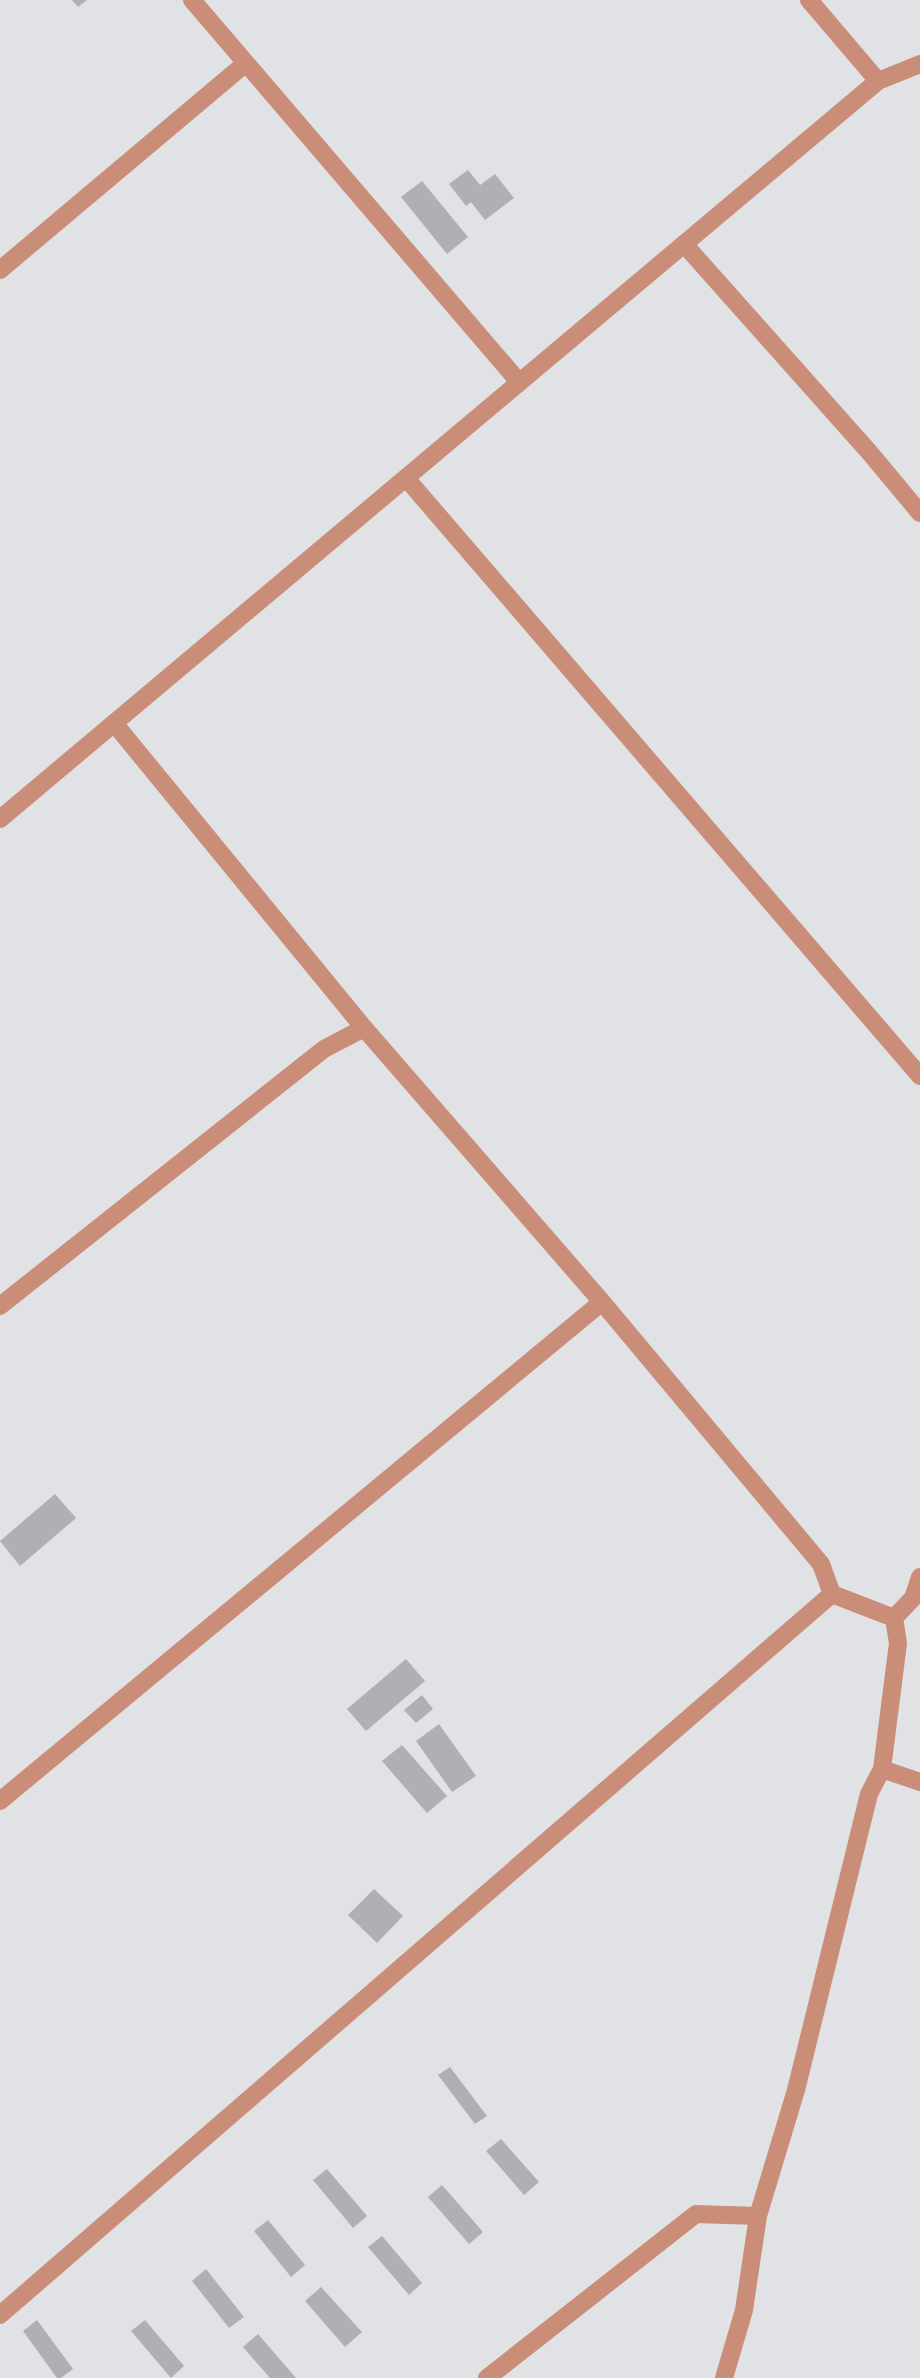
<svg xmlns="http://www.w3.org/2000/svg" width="920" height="2378" viewBox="0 0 920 2378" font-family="'IBM Plex Sans',sans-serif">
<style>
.building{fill:#aeb0b3}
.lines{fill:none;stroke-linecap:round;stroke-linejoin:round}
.minor{stroke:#ca8d78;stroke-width:18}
.tertiary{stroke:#ca8d78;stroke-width:18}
</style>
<rect width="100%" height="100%" fill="#e0e2e5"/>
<path class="building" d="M72,0H87L78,7Z
M468,170L480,185L495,174L514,198L485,220L471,202L466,206L449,184Z
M422,181L468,237L447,254L401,197Z
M55,1494L76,1518L20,1566L0,1541Z
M406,1659L425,1681L366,1731L347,1709Z
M422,1695L433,1709L416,1723L404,1710Z
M439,1724L476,1776L452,1792L416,1741Z
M402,1745L447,1796L427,1813L382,1761Z
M374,1889L403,1916L377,1943L348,1915Z
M450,2067L487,2116L475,2124L438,2075Z
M501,2139L539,2182L524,2195L486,2151Z
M327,2169L367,2216L353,2228L313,2180Z
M442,2185L483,2232L469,2244L428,2197Z
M268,2220L305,2265L291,2277L254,2231Z
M382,2236L422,2283L409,2295L368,2247Z
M206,2269L244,2317L229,2328L192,2281Z
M321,2287L362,2332L345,2347L305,2301Z
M37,2320L73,2369L61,2378H57L23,2331Z
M145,2320L184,2366L171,2378L131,2331Z
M258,2334L296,2378H270L243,2347Z"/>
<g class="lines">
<path class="minor" d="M192,0L519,382
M684,244L870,453L920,513
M0,270L246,63
M406,478L920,1076
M114,723L364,1028L602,1302L821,1564L832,1594L894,1618
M0,1306L324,1049L364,1028
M882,1769L920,1782
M0,1801L602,1302
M0,2315L832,1594
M487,2378L696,2214L758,2216
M724,2378L744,2310L758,2216L796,2090L869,1794L882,1769L898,1643L894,1618L913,1598L920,1577"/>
<path class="tertiary" d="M809,0L878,81
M0,819L878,81L920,64"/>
</g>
</svg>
